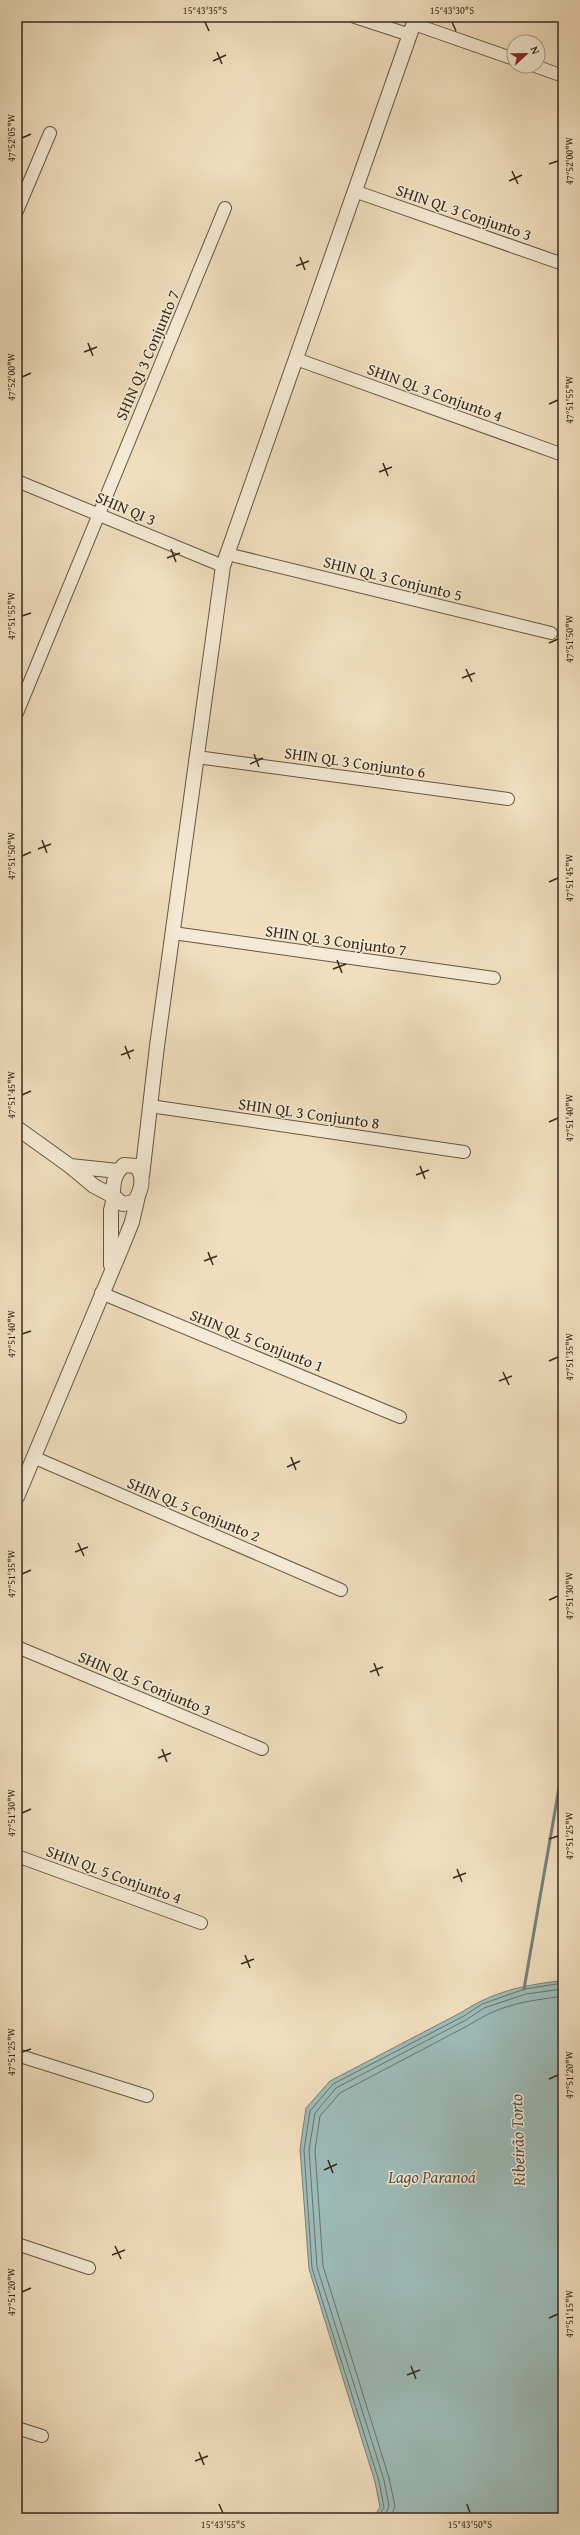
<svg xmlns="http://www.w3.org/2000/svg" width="580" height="2535" viewBox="0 0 580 2535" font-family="'Gentium Book Plus',serif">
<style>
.water{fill:#9cbbb8;stroke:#74817a}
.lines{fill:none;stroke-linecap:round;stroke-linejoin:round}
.shore{stroke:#6a726a;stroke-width:1}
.stream{stroke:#74817a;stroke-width:3}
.minor-casing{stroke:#665644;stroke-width:14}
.tertiary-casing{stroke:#665644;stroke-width:16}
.minor{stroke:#f5ead5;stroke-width:12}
.tertiary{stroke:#f5ead5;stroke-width:14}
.ticks{fill:none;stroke:#38291c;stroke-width:1.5}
.labels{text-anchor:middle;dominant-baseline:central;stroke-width:3;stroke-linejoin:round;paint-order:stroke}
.street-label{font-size:16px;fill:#38291c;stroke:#f5ead5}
.water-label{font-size:17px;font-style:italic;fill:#514e43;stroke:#f5ead5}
.neatline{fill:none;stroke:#38291c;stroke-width:1.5}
.ticks-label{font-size:10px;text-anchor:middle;fill:#38291c}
</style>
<rect width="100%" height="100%" fill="#f0debe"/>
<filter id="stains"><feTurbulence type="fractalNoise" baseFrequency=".005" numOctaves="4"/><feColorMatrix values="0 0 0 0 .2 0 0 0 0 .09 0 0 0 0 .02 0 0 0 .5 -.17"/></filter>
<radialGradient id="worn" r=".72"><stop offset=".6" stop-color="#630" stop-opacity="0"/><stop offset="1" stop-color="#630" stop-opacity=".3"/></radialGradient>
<path class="water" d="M563,1979V2518H373L380,2507L375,2482L309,2269L300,2149L306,2108L330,2081L462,2012C492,1992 524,1985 559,1981Z"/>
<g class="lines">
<path class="shore" d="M378,2518L384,2507L379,2481L312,2268L304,2150L310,2111L333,2084L464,2016L482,2004L525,1989L563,1983
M384,2518L389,2506L384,2480L317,2267L309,2150L315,2113L336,2088L466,2020L484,2008L526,1994L563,1989
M391,2518L395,2506L389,2478L323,2266L315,2150L320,2116L340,2093L469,2025C504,2003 524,2002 563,1996"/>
<path class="stream" d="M524,1989L563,1765"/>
<defs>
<path id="minor" d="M355,17L410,35
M414,24L514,59
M535,66L563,76
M354,191L563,264
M17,211L50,133
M296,359L563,455
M17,481L223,566
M227,554L551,633
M17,713L225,208
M197,757L508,799
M173,933L494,978
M150,1106L464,1152
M101,1293L400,1417
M33,1457L341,1590
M17,1647L262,1749
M17,1856L201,1923
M17,2055L147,2096
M17,2244L89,2268
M17,2428L42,2436"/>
<path id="tertiary" d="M17,1128L70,1166L94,1186L113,1196L123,1204L134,1202C142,1190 145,1177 136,1166L124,1165C114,1174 113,1182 113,1196
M70,1166L118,1171
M142,1176L157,1046L223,566L416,17
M111,1265V1210L114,1198
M17,1497L122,1247L132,1222L138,1196"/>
</defs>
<use href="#minor" class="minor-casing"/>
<use href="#tertiary" class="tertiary-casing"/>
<use href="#minor" class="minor"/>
<use href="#tertiary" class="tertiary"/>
</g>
<path class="ticks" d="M205,22L209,31M452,22L456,31M217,52L222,64M213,61L226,55M22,138L31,134M549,164L558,161M512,171L518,184M509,181L522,175M300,257L305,270M296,266L309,261M88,343L93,356M84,352L97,347M22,377L31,373M549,404L558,400M383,463L388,476M379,472L392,467M171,549L176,562M167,558L180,553M22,616L31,613M549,643L558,639M466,669L472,682M462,678L475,673M254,754L259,767M250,764L263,758M42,840L47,853M38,849L51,844M22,856L31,852M549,882L558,878M337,960L342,973M333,969L346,964M125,1046L130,1059M121,1055L134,1050M22,1095L31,1091M549,1122L558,1118M420,1166L425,1179M416,1175L429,1170M208,1252L213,1265M204,1261L217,1256M22,1334L31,1331M549,1361L558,1357M503,1372L509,1385M499,1381L512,1376M291,1457L296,1470M287,1467L300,1461M78,1543L84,1556M75,1552L88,1547M22,1574L31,1570M549,1600L558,1596M374,1663L379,1676M370,1672L383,1667M162,1749L167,1762M158,1758L171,1753M22,1813L31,1809M549,1839L558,1836M457,1869L462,1882M453,1878L466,1873M245,1955L250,1968M241,1964L254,1959M22,2052L31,2049M549,2079L558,2075M328,2160L333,2173M324,2170L337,2164M115,2246L121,2259M112,2255L125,2250M22,2292L31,2288M549,2318L558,2314M411,2366L416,2379M407,2375L420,2370M199,2452L204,2465M195,2461L208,2456M219,2504L223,2513M467,2504L470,2513"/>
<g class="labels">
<g class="street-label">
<text transform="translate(464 212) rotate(19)">SHIN QL 3 Conjunto 3</text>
<text transform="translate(147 355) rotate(-67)">SHIN QI 3 Conjunto 7</text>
<text transform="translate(435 392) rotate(20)">SHIN QL 3 Conjunto 4</text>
<text transform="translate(126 508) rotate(23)">SHIN QI 3</text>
<text transform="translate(393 578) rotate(14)">SHIN QL 3 Conjunto 5</text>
<text transform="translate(355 762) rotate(8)">SHIN QL 3 Conjunto 6</text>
<text transform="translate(336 940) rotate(8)">SHIN QL 3 Conjunto 7</text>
<text transform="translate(309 1113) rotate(8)">SHIN QL 3 Conjunto 8</text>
<text transform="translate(257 1340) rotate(22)">SHIN QL 5 Conjunto 1</text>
<text transform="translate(194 1509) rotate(23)">SHIN QL 5 Conjunto 2</text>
<text transform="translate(145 1683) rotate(23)">SHIN QL 5 Conjunto 3</text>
<text transform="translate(114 1874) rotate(20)">SHIN QL 5 Conjunto 4</text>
</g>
<g class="water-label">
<text transform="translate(517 2140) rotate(-92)">Ribeirão Torto</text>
<text x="432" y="2176">Lago Paranoá</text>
</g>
</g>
<rect width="580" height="2535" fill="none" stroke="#f0debe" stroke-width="44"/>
<g transform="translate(526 54) rotate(68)"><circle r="19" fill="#f5ead5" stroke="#a99d8b"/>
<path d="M0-3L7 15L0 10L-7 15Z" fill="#8f2418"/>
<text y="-6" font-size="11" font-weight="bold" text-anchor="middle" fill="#38291c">N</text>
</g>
<rect x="22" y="22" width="536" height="2491" class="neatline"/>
<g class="ticks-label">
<text x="205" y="14">15°43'35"S</text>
<text x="452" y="14">15°43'30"S</text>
<text transform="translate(11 138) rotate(-90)" y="4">47°52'05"W</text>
<text transform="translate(569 161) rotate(-90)" y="4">47°52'00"W</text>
<text transform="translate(11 377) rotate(-90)" y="4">47°52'00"W</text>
<text transform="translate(569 400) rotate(-90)" y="4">47°51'55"W</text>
<text transform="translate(11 616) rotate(-90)" y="4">47°51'55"W</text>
<text transform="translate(569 639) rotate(-90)" y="4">47°51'50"W</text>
<text transform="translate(11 856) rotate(-90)" y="4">47°51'50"W</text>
<text transform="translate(569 878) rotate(-90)" y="4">47°51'45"W</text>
<text transform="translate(11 1095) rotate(-90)" y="4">47°51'45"W</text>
<text transform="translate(569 1118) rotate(-90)" y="4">47°51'40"W</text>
<text transform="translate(11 1334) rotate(-90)" y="4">47°51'40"W</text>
<text transform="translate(569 1357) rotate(-90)" y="4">47°51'35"W</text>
<text transform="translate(11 1574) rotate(-90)" y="4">47°51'35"W</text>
<text transform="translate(569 1596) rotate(-90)" y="4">47°51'30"W</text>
<text transform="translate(11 1813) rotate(-90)" y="4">47°51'30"W</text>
<text transform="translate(569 1836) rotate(-90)" y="4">47°51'25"W</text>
<text transform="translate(11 2052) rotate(-90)" y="4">47°51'25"W</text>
<text transform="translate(569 2075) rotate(-90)" y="4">47°51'20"W</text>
<text transform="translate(11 2292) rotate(-90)" y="4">47°51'20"W</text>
<text transform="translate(569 2314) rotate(-90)" y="4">47°51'15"W</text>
<text x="223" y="2528">15°43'55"S</text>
<text x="470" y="2528">15°43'50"S</text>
</g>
<rect width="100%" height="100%" filter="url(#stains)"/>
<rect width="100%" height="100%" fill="url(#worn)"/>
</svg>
